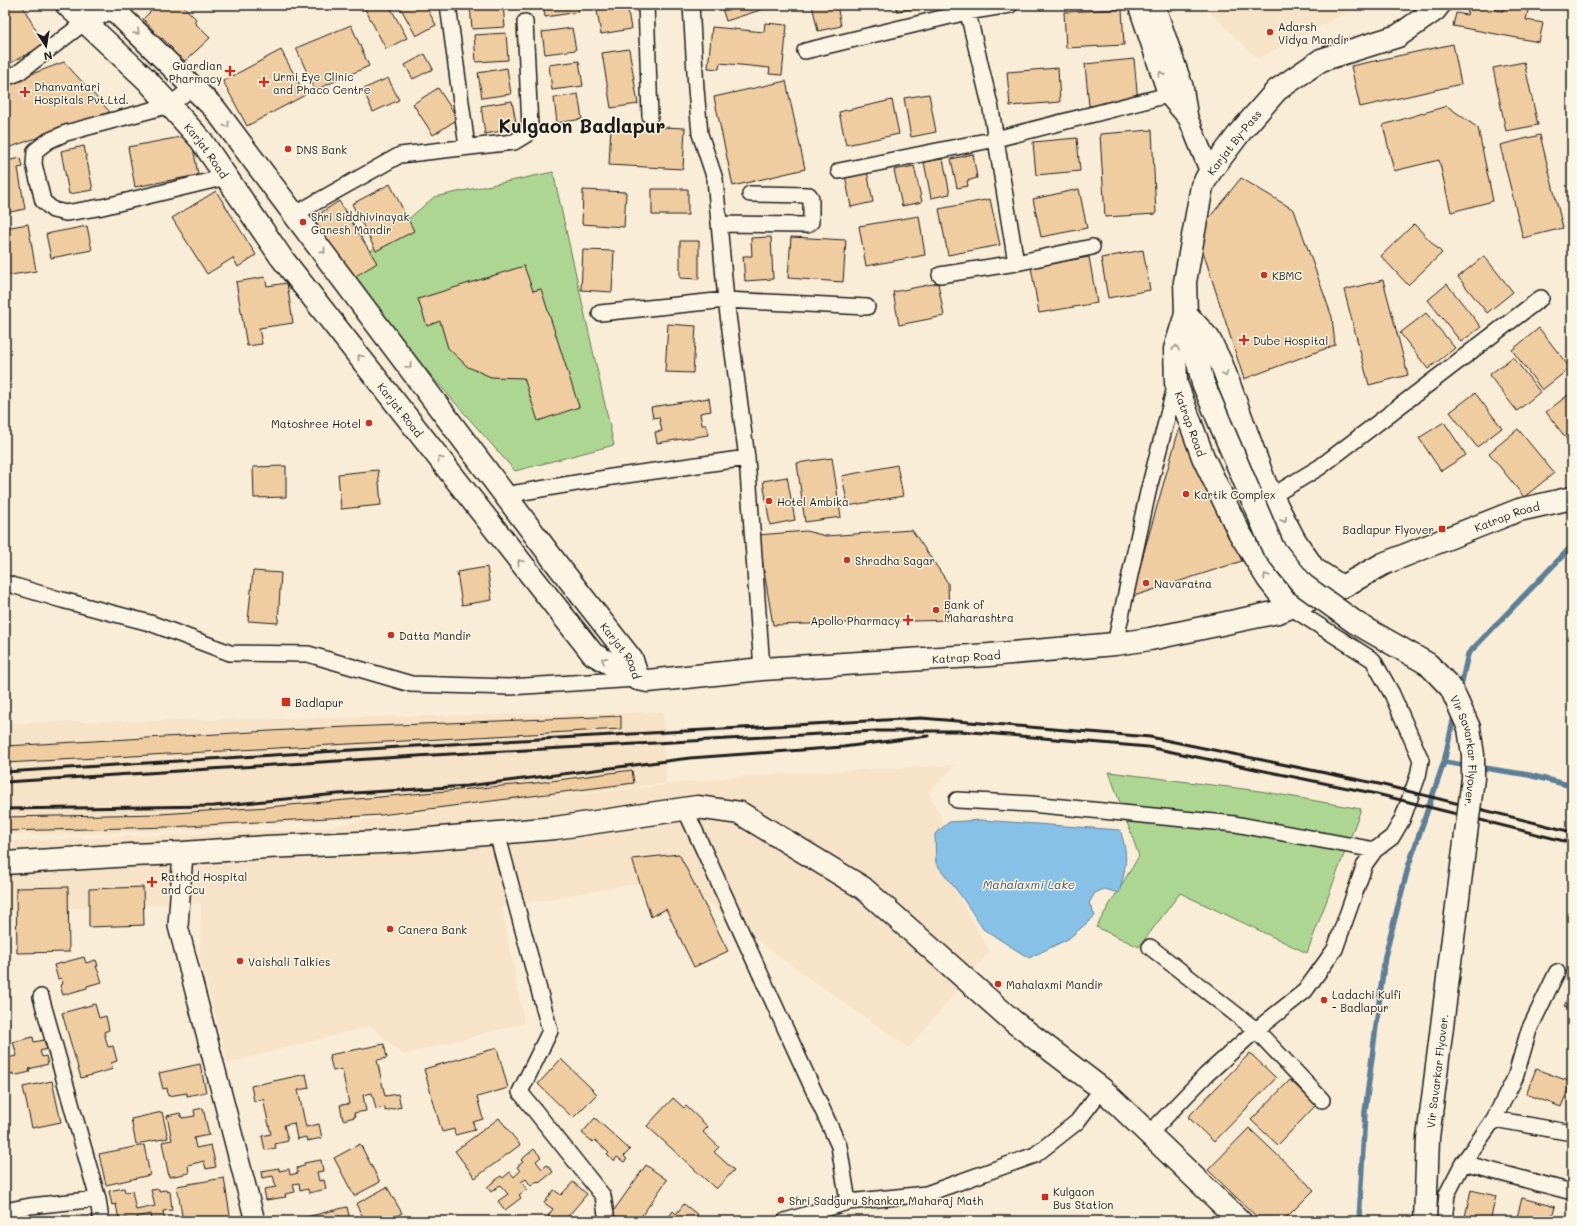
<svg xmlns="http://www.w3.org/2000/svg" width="1577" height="1226" viewBox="0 0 1577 1226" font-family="Mali,sans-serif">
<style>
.built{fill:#f7e3c7}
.green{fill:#add693;stroke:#647958}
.water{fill:#88c1e7;stroke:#5d7f96}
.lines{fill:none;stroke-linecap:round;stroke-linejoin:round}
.stream{stroke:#5d7f96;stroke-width:5.5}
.building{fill:#f0cda1;stroke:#1c1c1c}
.minor-casing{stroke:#1c1c1c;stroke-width:18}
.tertiary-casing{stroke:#1c1c1c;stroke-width:22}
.secondary-casing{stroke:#1c1c1c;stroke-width:25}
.minor{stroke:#fcf5e5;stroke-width:15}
.tertiary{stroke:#fcf5e5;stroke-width:19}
.secondary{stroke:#fcf5e5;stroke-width:22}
.rail{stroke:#1c1c1c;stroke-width:3}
.secondary-bridge-casing{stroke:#1c1c1c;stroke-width:25;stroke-linecap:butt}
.secondary-bridge{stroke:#fcf5e5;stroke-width:22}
.oneway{stroke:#97938b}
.poi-dot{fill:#c8321e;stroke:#fcf5e5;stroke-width:1.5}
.labels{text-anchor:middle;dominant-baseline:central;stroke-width:3;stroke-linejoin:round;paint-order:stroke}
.poi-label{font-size:11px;fill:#1c1c1c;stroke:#fcf5e5;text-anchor:start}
.street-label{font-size:11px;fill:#1c1c1c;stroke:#fcf5e5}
.water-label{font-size:12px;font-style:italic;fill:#425663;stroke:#fcf5e5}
.town-label{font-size:19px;font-weight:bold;fill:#1c1c1c;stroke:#fcf5e5}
</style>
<rect width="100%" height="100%" fill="#faedd7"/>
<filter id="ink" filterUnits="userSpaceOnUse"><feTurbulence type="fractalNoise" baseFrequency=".025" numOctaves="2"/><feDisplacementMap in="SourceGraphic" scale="8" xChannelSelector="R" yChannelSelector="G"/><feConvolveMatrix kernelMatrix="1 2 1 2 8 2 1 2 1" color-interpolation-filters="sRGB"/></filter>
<g filter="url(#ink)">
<path class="built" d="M1203,5H1362L1257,59Z
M663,712L666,783L472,807L332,820L169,831L50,835H5V723Z
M955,765L929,792L945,827L951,884L990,951L909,1048L785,961L675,877L502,907L524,1023L403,1055L371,1026L228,1063L200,958L201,903L5,911V841L316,829L376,818L745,776Z"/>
<path class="green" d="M553,172L614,445L515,471L343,275L434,197Z
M1109,772L1260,791L1361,809L1307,953L1180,893L1139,947L1096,927L1139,856Z"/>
<path class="water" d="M981,820L1120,830C1129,856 1126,867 1119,893L1104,889L1095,893L1089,903L1095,916L1068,939L1029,958L983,929L964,900L936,863L935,834L949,822Z"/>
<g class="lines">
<path class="stream" d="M1460,690L1468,654L1572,546
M1444,762L1469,766
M1478,767L1529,775L1572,786
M1359,1221L1365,1112L1385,956L1409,864L1444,762L1455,712"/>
</g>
<path class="building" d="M7,5H22L44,45L5,66V6Z
M157,5H182L196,19L194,22L210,38L185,61L179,56L177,58L170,52L173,49L162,38L158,42L152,35L155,32L143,19Z
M363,5H389L407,38L386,49Z
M399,5H425L436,25L416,36Z
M470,5H503L505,27L472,29Z
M543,5H578L579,12L545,17Z
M596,5H627L631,29L601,34Z
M721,5H776L726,21Z
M812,5H837L841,26L818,31Z
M896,5H939L897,11Z
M1469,5H1497L1496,10L1503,11L1504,5H1529L1526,20L1543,23L1539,42L1453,26L1456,13L1467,15Z
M1122,9L1124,45L1066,48L1064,12Z
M765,23L787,25L782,75L769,74L770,68L720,63L719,69L708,68L712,27L764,32Z
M351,25L369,66L315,90L296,48Z
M572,28L576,50L545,54L542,32Z
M506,33L508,60L476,62L474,35Z
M1453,44L1461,84L1360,107L1351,66Z
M629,49L638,104L611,108L602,53Z
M281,50L305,95L247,126L223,81Z
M425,54L433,69L413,79L405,65Z
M1134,59L1138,102L1089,106L1085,64Z
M579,61L583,86L552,90L549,65Z
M64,62L110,112L5,149V84Z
M1524,62L1538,125L1506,131L1493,68Z
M507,68L511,94L482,98L478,73Z
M1058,68L1060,102L1010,106L1007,72Z
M388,78L399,100L373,112L363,89Z
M786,81L805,169L733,186L714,97Z
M438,88L458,119L433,135L413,104Z
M578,94L582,119L557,123L554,98Z
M929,94L936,132L911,137L904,98Z
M892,100L899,134L846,145L839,112Z
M512,101L517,128L485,134L481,106Z
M1447,106L1478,128L1493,201L1451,212L1439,160L1394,171L1383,125Z
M611,125L685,128L683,169L609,165Z
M1152,130L1156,214L1105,217L1100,134Z
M191,135L198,175L135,187L128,147Z
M1540,135L1563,228L1523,238L1500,145Z
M1077,138L1080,171L1036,175L1033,142Z
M84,146L93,190L69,194L61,151Z
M973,154L977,178L967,181L968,186L957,188L951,159Z
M21,158L23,167L18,168L25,209L5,213V161Z
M943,159L950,194L931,198L924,162Z
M914,166L922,202L902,206L894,170Z
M867,171L873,202L851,207L845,175Z
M1241,178L1294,210L1332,317L1335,345L1244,379L1197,233Z
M390,184L414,231L376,251L352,204Z
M652,189H688V215H652Z
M1079,189L1087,228L1041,237L1033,199Z
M583,190L626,192L624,227L582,224Z
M216,191L256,255L238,267L233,258L207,274L172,218Z
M990,199L1000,245L948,255L939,209Z
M339,201L377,263L351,279L313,218Z
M919,216L925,255L866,266L859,226Z
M28,224L36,271L5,276V228Z
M1414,224L1442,253L1408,285L1381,256Z
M87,226L92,250L51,258L46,234Z
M771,237L773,279L745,281L743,256H752L751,238Z
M791,237L846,240L843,282L788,278Z
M680,241H699V279L680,278Z
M583,250L614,251L612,292L581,290Z
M1143,250L1150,290L1108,298L1101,258Z
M1484,256L1513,292L1487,313L1458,277Z
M1089,257L1097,303L1039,313L1031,267Z
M524,266L533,291L541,289L579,407L538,421L524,378L491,377L468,367L448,348L440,321L427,326L418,299Z
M265,277L267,286L287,283L293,323L259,328L262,344L247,346L236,282Z
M1383,280L1408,375L1369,385L1344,290Z
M938,283L944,316L899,325L893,292Z
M1447,284L1481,327L1461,342L1428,300Z
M1426,313L1455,348L1428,369L1400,333Z
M668,324L696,326L693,373L665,372Z
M1539,328L1570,368L1542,390L1512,350Z
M1513,357L1540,392L1517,411L1489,375Z
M1572,392V446L1546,412Z
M1475,393L1502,428L1477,447L1450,412Z
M709,398L711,411L700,413L702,425H706L708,435L657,443L655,432L662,431L659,417L653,418L651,407Z
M1444,422L1466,455L1441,471L1419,438Z
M1180,426L1242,561L1131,597Z
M1518,429L1554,473L1524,497L1489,453Z
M832,458L841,517L805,522L797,463Z
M897,465L903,496L848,506L842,476Z
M286,466V497L254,498L253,467Z
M378,470L381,505L341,509L338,474Z
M787,477L795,520L770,525L763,481Z
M912,530L948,583L949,620L773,625L758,535L806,531L826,536Z
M487,567L492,600L462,605L457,572Z
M253,571L281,573L278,623L248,621Z
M621,716V729L5,763V746L324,728Z
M632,770L634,783L381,815L170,827L5,831V817L160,814L268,807L536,783Z
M679,854L728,951L694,967L666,909L651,917L632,859Z
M68,887L69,952L17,953L16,888Z
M143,887L144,925L89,927V889Z
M84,957L86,963L96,960L98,966H96L102,982L87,986V988L63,995L60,985L63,984L61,978L58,979L54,965Z
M1572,990V1009L1564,1006Z
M95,1004L99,1018L106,1016L109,1030L104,1032L108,1047L113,1046L117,1061L111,1063L113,1069L81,1078L62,1013Z
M33,1037L34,1042L44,1040L47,1049L40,1051L42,1057L46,1056L48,1064L29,1069L30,1072L13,1076V1073L10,1074L6,1058L17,1056L13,1042Z
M384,1044L387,1058L377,1060L385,1096L398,1094L401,1107L385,1111V1107L376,1109L372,1093L363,1095L366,1111L354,1113L355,1117L343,1120L340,1105L349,1104L342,1069L333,1071L329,1055Z
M497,1048L508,1088L477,1097L483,1119L473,1122L475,1130L455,1135L454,1129L442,1132L424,1069Z
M1250,1053L1276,1078L1214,1142L1188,1117Z
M561,1059L597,1094L573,1118L538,1084Z
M200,1064L206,1092L187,1096V1093L168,1096L167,1088L163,1089L159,1073Z
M1536,1069L1571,1082L1561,1107L1526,1094Z
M306,1074L309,1088L298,1090L306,1127L319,1124L322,1138L307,1141L306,1137L297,1139L294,1123L284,1125L288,1141L275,1144L276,1148L265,1150L262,1136L271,1134L263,1099L254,1101L251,1086Z
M1290,1080L1316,1105L1278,1145L1251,1120Z
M52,1081L61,1122L32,1128L23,1087Z
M673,1098L684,1108L686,1106L708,1127L703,1132L719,1147L714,1152L734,1170L716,1189L647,1126Z
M203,1108L209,1135L194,1138L196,1148L211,1145L216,1167L206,1169L204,1161L188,1165L189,1173L169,1177L162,1142L172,1140L167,1116L180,1113L182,1118L195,1116L194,1110Z
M162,1112L168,1138L136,1144L131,1119Z
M499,1118L520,1145L475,1178L455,1151Z
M595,1118L630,1150L624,1156L627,1159L624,1162L617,1157L614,1161L607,1155L609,1153L595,1140L593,1142L582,1133Z
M1249,1128L1314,1190L1283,1221H1261L1208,1170Z
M360,1144L380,1182L354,1196L334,1158Z
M144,1145L150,1175L106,1185L99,1154Z
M534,1149L541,1157L536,1161L542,1169L547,1165L553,1172L539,1183L537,1181L531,1186L526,1179L521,1182L527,1189L519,1195L521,1198L505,1210L498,1201L508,1194L500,1185L491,1192L487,1187L501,1176L503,1178L510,1172L514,1177L520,1171L517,1167L523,1162L521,1160Z
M321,1160L323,1171L317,1172L319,1181L324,1180L326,1189L309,1193L308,1189L300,1191L299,1183L293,1184L295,1192L285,1194L286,1197L266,1200L264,1189L276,1187L273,1176L262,1178L261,1171L279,1168V1171L289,1169L290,1175L298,1173L297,1168L304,1166V1163Z
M646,1165L667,1180L638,1221H610L607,1220Z
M224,1178L231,1221H183L177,1186Z
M573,1182L587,1194L564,1221H554L548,1216L553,1209L544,1203L554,1190L561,1195Z
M387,1187L402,1213L387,1221H365L356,1204Z
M124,1188L125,1192L132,1191L136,1210L155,1206L151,1190L159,1189V1191L166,1190L167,1192L170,1191L172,1210L163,1211L165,1221H152L151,1214L137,1217L138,1221H127V1218L119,1220L116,1204L112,1205L109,1191Z
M1471,1190L1496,1196L1490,1221H1464Z
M1522,1198L1555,1207L1551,1221H1513H1516Z
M684,1204L698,1215L693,1221H666L673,1211L676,1214Z
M347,1207L350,1220L290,1221Z
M953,1218L952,1221H932Z"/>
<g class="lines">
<defs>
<path id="minor" d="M448,5L467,147
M646,5L650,116
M691,5L696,89L700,134L715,179L726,300L747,458L762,669
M966,5L991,109L1016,263
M805,51L967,12L1010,5
M5,78L18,73L85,22
M193,87L170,105L66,133L48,141L35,151L34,164L43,201L53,210L66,213L102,207L226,177
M839,171L996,139L1168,95
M295,214L400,155L514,142L527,134L530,127L525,22
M719,224L807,225L811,222V198L809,195L750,194
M940,275L1016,263L1092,247
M600,313L726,300L867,307
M505,495L612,477L747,458
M1272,496L1320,467L1541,298
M5,583L62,600L150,623L230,653L308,654L411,684L509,687L637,679
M1115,644L1148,492L1176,383
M957,800L1031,804L1235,824L1375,850
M685,809L839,1146L848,1202L785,1221
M497,833L550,1031L520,1092L603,1196L607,1221
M1150,947L1256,1030L1322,1100
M41,997L98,1199L101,1221
M1494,1119L1572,1133
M1149,1134L1206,1075L1256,1030L1305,991L1335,949L1365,864L1375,850L1392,837L1402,820L1418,776L1421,760L1392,694L1373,660L1290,607
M1463,1163L1572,1192
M848,1202L926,1194L1035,1155L1077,1122L1102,1089
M5,1211L30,1206L98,1199
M1444,1221L1447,1194L1463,1163L1494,1119L1515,1078L1529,1030L1557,972"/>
<path id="tertiary" d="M1138,5L1168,95L1188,118
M1155,5L1183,86L1188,118L1210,172
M85,22L112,8L111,5
M183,853L178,926L255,1221"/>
<g id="secondary">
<path id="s1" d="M67,5L147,80L201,140L281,257L593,654L638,679L648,681L762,669L989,655L1115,644L1150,639L1278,612L1342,587L1383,564L1519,510L1572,498"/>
<path id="s2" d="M109,5L215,109L556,563L632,660L638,679"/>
<path id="s3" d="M1186,314L1175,349L1176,383L1203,457L1239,532L1268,579L1290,607"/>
<path d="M1188,316L1209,339L1222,365L1265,483L1294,539L1314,569L1342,587"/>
<path id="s4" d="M1203,383L1186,314L1185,282L1202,186L1210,172L1241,131L1277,90L1321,60L1398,36L1435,10L1439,5"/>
<path d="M5,863L131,855L183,853L266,847L406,841L555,828L697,807L740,813L863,888L1014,1022L1102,1089L1240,1221"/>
</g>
</defs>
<use href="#minor" class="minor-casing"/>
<use href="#tertiary" class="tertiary-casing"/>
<use href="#secondary" class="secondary-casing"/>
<use href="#minor" class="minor"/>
<use href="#tertiary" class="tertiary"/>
<use href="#secondary" class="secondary"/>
<path class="rail" d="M5,772L432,745L921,718L1150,737L1379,784L1572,832
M5,782L433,755L875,731H960L1148,747L1377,794L1572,843
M5,809L214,806L338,794L467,786L690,758L843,747L928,736"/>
<defs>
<g id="secondary-bridge">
<path id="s5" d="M1203,383L1273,548L1303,585L1356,623L1428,664L1451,688L1469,728L1473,755V778L1428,1138L1425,1221"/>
</g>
</defs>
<use href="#secondary-bridge" class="secondary-bridge-casing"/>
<use href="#secondary-bridge" class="secondary-bridge"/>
</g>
<defs><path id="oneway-chevron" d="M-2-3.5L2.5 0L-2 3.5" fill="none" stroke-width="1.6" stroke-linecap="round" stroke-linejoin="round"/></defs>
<g class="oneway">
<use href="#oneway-chevron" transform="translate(137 32) rotate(44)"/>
<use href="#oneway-chevron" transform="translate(1161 74) rotate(-108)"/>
<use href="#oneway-chevron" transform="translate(227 125) rotate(53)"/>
<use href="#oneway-chevron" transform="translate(323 251) rotate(53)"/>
<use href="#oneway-chevron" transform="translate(1176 348) rotate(-80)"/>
<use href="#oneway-chevron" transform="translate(360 357) rotate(-128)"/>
<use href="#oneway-chevron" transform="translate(409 366) rotate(53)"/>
<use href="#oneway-chevron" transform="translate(1225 374) rotate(70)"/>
<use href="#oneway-chevron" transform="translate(440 459) rotate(-128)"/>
<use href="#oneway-chevron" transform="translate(1284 520) rotate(63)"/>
<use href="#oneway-chevron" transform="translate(520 562) rotate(-128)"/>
<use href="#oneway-chevron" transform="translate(1266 576) rotate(-124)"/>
<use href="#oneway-chevron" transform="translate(604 660) rotate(-151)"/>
</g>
</g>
<g class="poi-dot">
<circle cx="1270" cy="32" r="4"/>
<path d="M228 65h4v4h4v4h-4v4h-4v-4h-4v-4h4z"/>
<path d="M262 76h4v4h4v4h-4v4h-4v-4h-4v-4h4z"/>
<path d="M23 86h4v4h4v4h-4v4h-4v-4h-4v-4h4z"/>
<circle cx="288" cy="149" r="4"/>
<circle cx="303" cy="222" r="4"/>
<circle cx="1264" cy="275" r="4"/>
<path d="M1242 334h4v4h4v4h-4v4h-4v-4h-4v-4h4z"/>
<circle cx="369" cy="423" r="4"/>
<circle cx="1186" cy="494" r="4"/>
<circle cx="769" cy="501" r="4"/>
<rect x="1438" y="525" width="8" height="8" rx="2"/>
<circle cx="847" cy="560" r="4"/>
<circle cx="1146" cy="583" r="4"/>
<circle cx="936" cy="610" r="4"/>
<path d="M906 614h4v4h4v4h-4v4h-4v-4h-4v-4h4z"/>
<circle cx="391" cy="635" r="4"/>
<rect x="281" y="697" width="10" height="10" rx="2"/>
<path d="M150 876h4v4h4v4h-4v4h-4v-4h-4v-4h4z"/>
<circle cx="390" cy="929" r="4"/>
<circle cx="240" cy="961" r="4"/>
<circle cx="998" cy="984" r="4"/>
<circle cx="1324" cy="1000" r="4"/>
<rect x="1041" y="1193" width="8" height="8" rx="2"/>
<circle cx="781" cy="1200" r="4"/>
</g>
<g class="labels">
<g class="poi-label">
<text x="1278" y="26">Adarsh<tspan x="1278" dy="13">Vidya Mandir</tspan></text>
<text x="222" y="65" text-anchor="end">Guardian<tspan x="222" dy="13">Pharmacy</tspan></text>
<text x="273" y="76">Urmi Eye Clinic<tspan x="273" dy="13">and Phaco Centre</tspan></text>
<text x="34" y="86">Dhanvantari<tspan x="34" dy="13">Hospitals Pvt.Ltd.</tspan></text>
<text x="296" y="149">DNS Bank</text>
<text x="311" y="216">Shri Siddhivinayak<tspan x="311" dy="13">Ganesh Mandir</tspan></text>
<text x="1272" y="275">KBMC</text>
<text x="1253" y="340">Dube Hospital</text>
<text x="361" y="423" text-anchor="end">Matoshree Hotel</text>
<text x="1194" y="494">Kartik Complex</text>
<text x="777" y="501">Hotel Ambika</text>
<text x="1434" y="529" text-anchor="end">Badlapur Flyover</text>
<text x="855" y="560">Shradha Sagar</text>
<text x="1154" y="583">Navaratna</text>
<text x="944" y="604">Bank of<tspan x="944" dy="13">Maharashtra</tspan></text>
<text x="900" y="620" text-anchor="end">Apollo Pharmacy</text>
<text x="399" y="635">Datta Mandir</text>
<text x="295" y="702">Badlapur</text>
<text x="161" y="876">Rathod Hospital<tspan x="161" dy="13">and Ccu</tspan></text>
<text x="398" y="929">Canera Bank</text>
<text x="248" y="961">Vaishali Talkies</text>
<text x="1006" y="984">Mahalaxmi Mandir</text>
<text x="1332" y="994">Ladachi Kulfi<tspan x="1332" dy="13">- Badlapur</tspan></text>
<text x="1053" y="1191">Kulgaon<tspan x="1053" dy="13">Bus Station</tspan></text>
<text x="789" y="1200">Shri Sadguru Shankar Maharaj Math</text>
</g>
<g class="street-label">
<text stroke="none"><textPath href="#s4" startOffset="255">Karjat By-Pass</textPath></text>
<text stroke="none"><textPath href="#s1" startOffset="202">Karjat Road</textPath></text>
<text stroke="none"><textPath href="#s1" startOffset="526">Karjat Road</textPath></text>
<text stroke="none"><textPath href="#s3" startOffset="114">Katrap Road</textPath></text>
<text stroke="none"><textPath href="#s1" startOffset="1782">Katrap Road</textPath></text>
<text stroke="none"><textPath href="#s2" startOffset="826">Karjat Road</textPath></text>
<text stroke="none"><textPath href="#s1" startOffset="1218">Katrap Road</textPath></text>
<text stroke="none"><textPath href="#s5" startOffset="474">Vir Savarkar Flyover.</textPath></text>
<text transform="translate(1437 1071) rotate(-83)">Vir Savarkar Flyover.</text>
</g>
<g class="water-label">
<text x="1029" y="884">Mahalaxmi Lake</text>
</g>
<g class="town-label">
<text x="582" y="125">Kulgaon Badlapur</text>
</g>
</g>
<rect width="1577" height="1226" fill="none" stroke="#fcf5e5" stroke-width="20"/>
<rect x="10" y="10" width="1557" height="1206" fill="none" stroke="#1c1c1c" stroke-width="1.5" filter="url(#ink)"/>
<g transform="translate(46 46) rotate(168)" stroke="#fcf5e5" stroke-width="3" paint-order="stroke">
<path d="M0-3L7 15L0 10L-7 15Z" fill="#1c1c1c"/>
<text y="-6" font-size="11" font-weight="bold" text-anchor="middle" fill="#1c1c1c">N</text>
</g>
</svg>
